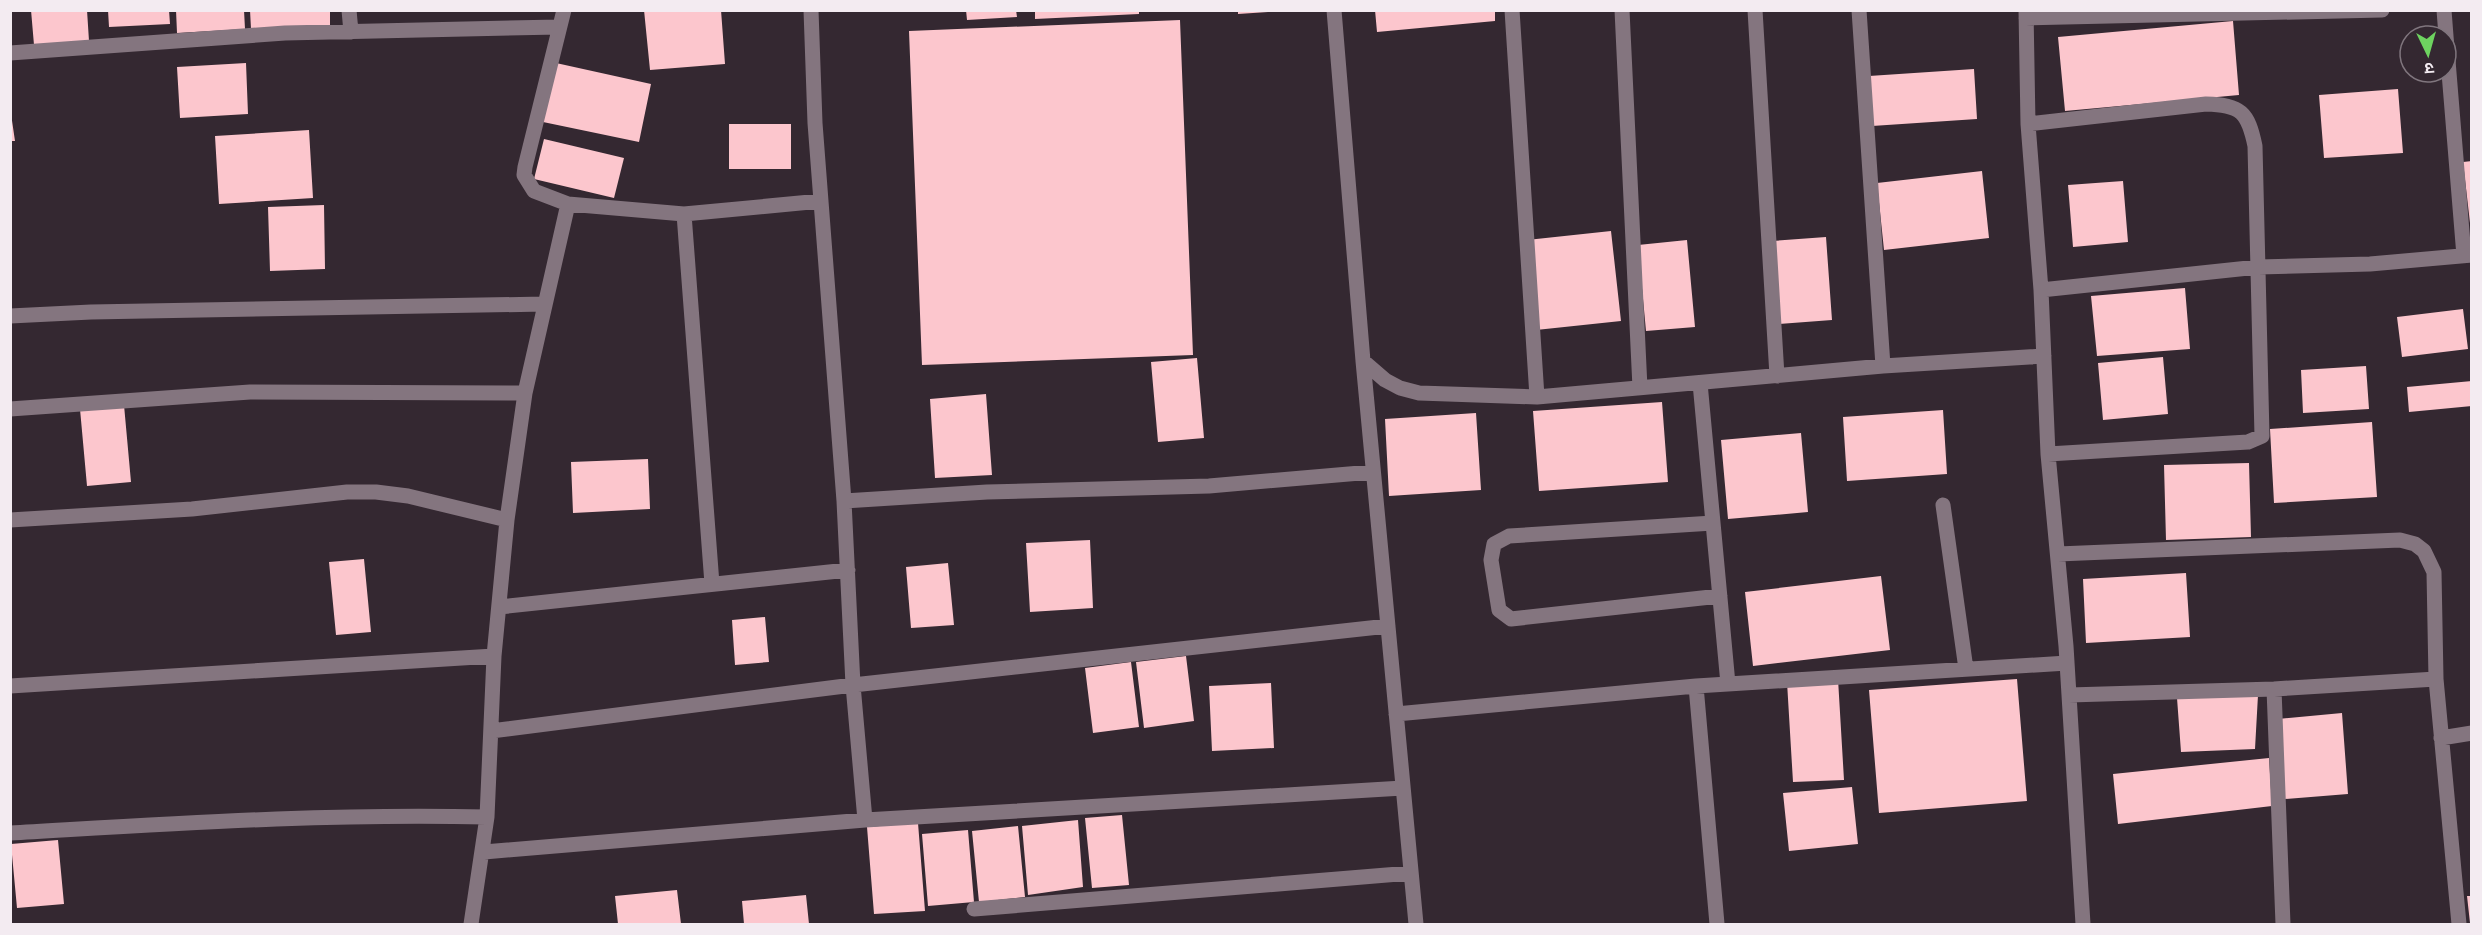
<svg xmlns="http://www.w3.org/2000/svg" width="2482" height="935" viewBox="0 0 2482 935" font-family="'Alegreya Sans','Noto Sans Devanagari',sans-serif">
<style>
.building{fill:#fcc6cd}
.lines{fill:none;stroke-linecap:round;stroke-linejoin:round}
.minor{stroke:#84757f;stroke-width:15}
</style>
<rect width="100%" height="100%" fill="#342831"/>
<path class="building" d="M31,10H87L89,41L34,45Z
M108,10H169L170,24L109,27Z
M176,10H244L245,29L177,33Z
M250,10H330V25L251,29Z
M644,10H721L725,64L650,70Z
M966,10H1016L1017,17L967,20Z
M1035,10H1139V14L1035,19Z
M1238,10H1268V12L1238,14Z
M1375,10H1495V21L1377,32Z
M1180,20L1193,355L922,365L909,31Z
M2233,21L2239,95L2065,111L2058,37Z
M246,63L248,114L180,118L177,67Z
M556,63L651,84L639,142L543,122Z
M1974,69L1977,119L1872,126L1869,76Z
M2398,89L2403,153L2324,158L2319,95Z
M10,107L15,141H10Z
M729,124H791V169H729Z
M309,130L313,198L219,204L215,136Z
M544,139L624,158L614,198L534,179Z
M2472,161V223H2470L2463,162Z
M1982,171L1989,238L1884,250L1877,183Z
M2123,181L2128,242L2073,247L2068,185Z
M324,205L325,269L270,271L268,207Z
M1611,231L1621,321L1536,330L1527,240Z
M1826,237L1832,320L1779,324L1772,241Z
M1687,240L1695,327L1646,331L1638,245Z
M2185,288L2190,349L2097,356L2091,296Z
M2463,309L2468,349L2402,357L2397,317Z
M2163,357L2168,414L2103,420L2098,363Z
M1197,358L1204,438L1158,442L1151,362Z
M2366,366L2369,409L2303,413L2301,370Z
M2472,381V406L2409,412L2407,387Z
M986,394L992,475L935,478L930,399Z
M1662,402L1668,482L1539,491L1533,411Z
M124,405L131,482L87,486L80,409Z
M1943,410L1947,474L1847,481L1843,417Z
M1476,413L1481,490L1389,496L1385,419Z
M2372,422L2377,497L2274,503L2270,429Z
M1801,433L1808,512L1728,519L1721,440Z
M648,459L650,509L573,513L571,462Z
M2249,463L2251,537L2166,540L2164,465Z
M1090,540L1093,608L1030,612L1026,543Z
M364,559L371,632L336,635L329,562Z
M948,563L954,625L911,628L906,567Z
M2186,573L2190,637L2086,643L2083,579Z
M1881,576L1890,650L1753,666L1745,592Z
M765,617L769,662L735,665L732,620Z
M1186,656L1194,721L1144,728L1136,662Z
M1131,662L1139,727L1093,733L1085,668Z
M1838,679L1844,780L1793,782L1787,682Z
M2017,679L2027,801L1879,813L1869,690Z
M1271,683L1274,748L1212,751L1209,686Z
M2258,695L2255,749L2181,752L2177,698Z
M2342,713L2348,794L2285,799L2278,719Z
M2269,758L2272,806L2118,824L2113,774Z
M1852,787L1858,844L1789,851L1783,793Z
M1122,815L1129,885L1092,888L1085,818Z
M1078,820L1083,887L1028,895L1022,826Z
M918,823L925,911L874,914L867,827Z
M1018,826L1025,897L979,902L972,831Z
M968,830L974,902L928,906L922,834Z
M58,840L64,904L17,908L11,844Z
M677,890L681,924H618L615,896Z
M806,895L809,924H744L742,901Z
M2467,896H2472V922L2470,923Z"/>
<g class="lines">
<path class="minor" d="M349,10L351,32
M564,10L525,167L524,175L534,191L568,204L684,214L821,201
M811,10L815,123L844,501L853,685L865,820
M1334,10L1363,361L1385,380L1400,388L1419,393L1537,397L1883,366L2044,356
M1512,10L1537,397
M1622,10L1640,388
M1755,10L1777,376
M1859,10L1883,366
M2026,10L2028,124L2041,290L2048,454L2066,646L2083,924
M2444,10L2446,36
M2026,18L2382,10
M2446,36L2464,256
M10,53L285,33L559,27
M2028,124L2206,104C2241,105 2248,112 2255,146L2262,436L2248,442L2048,454
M684,214L712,584
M2041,290L2258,267L2370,264L2472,255
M10,316L91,312L544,304
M1363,361L1416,924
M1700,383L1728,684
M10,409L250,392L525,393
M844,501L987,492L1209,486L1372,472
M1943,505L1966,669
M10,520L192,509L347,492H376L408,496L507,520
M1713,523L1509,536L1494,544L1491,560L1499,610L1511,619L1720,596
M2058,554L2400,540L2415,544L2424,551L2434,572L2436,679L2459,924
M499,607L848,570
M10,686L494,656
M1696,686L1717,924
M2274,689L2283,924
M2069,695L2274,689L2436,679
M1396,714L1696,686L2067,663
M491,731L853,685L1388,626
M2441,738L2472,733
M10,833C169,824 328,813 487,817
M484,852L865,820L1403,788
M974,909L1411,873
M471,924L487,817L494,656L507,520L525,393L568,204"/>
</g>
<rect width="2482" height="935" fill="none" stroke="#f3ebf1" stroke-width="24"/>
<g transform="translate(2428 54) rotate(175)"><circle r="28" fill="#342831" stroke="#80767e" stroke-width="1.5"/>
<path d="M0-4.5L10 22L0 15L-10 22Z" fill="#6ed360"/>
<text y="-9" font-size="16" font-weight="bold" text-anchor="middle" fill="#f3ebf1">उ</text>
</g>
</svg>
